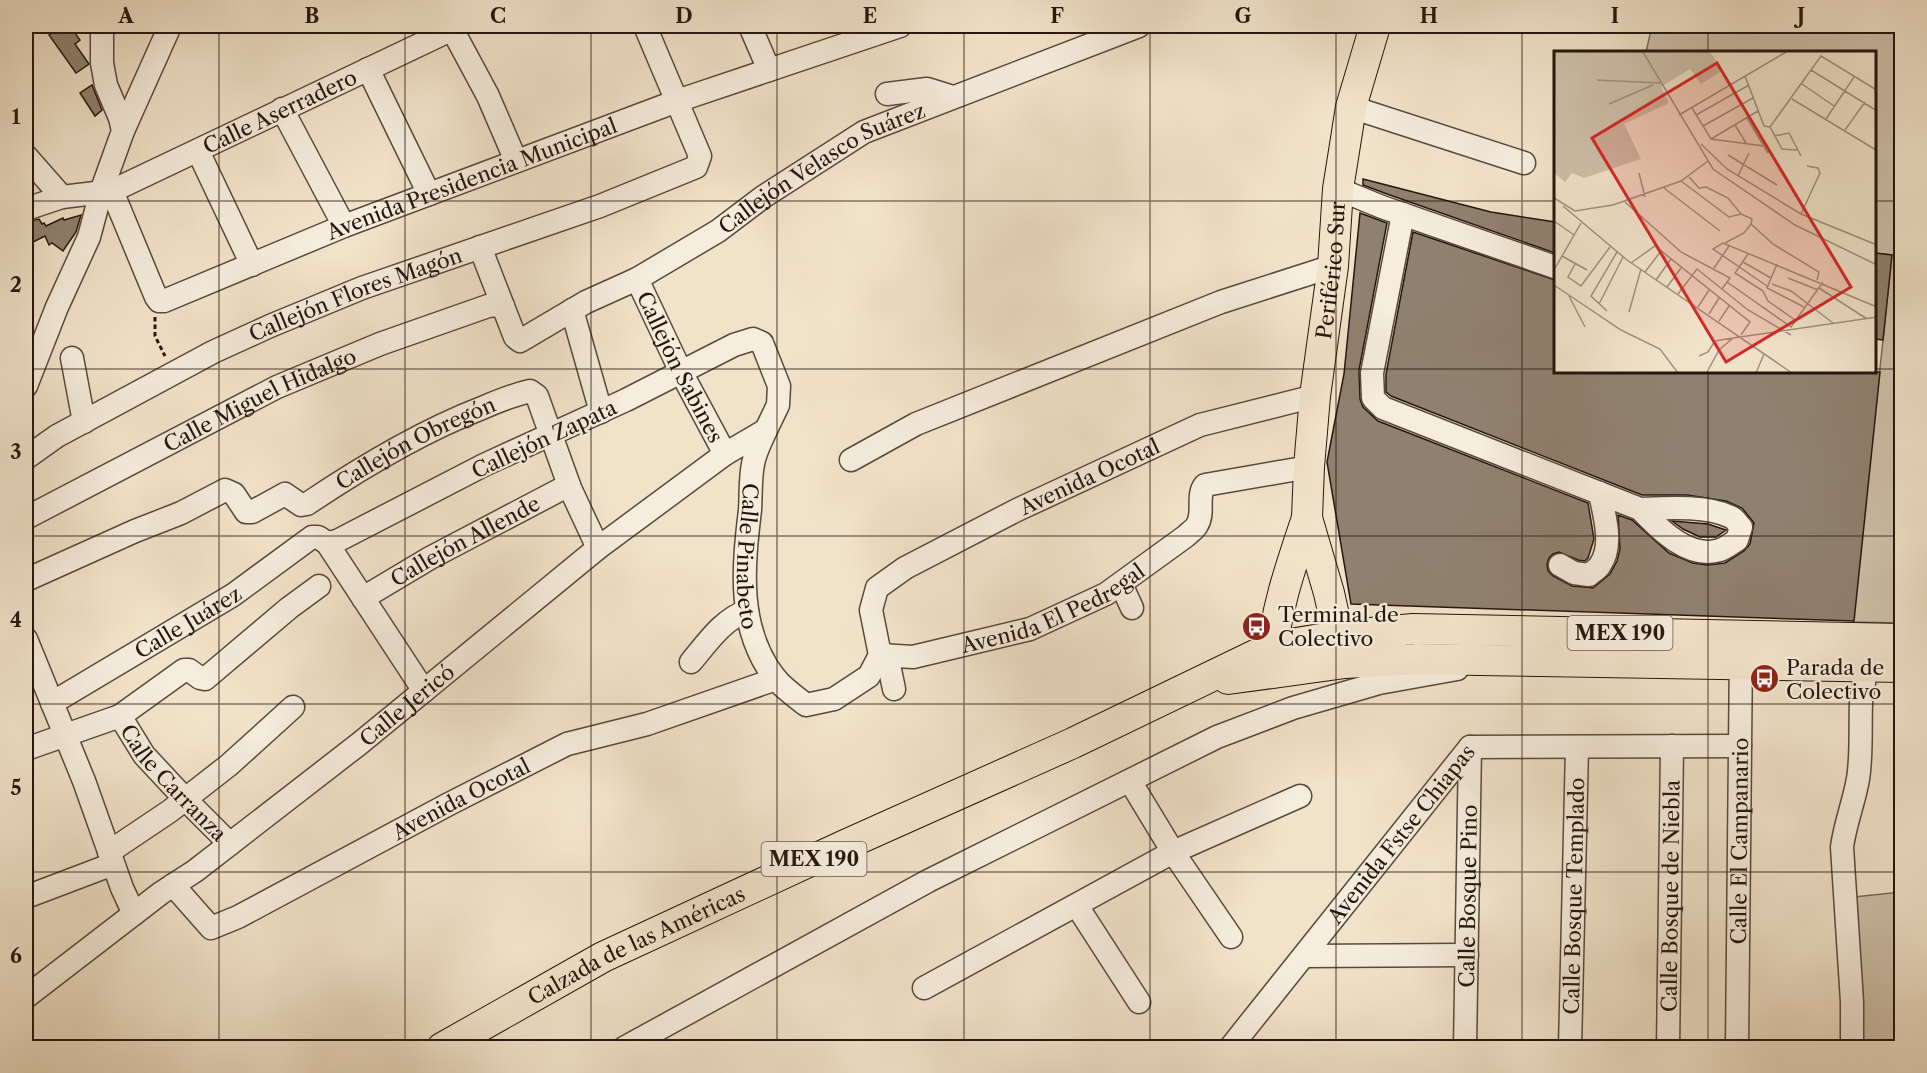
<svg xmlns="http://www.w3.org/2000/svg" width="1927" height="1073" viewBox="0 0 1927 1073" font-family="'Libre Caslon Text',serif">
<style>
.green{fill:#cec0aa;stroke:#7a6b5c;stroke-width:1.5}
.building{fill:#8f816f;stroke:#25160d;stroke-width:1.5}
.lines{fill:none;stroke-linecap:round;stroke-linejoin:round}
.minor-casing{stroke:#58493c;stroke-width:25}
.major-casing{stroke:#25160d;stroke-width:32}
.path{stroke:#25160d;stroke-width:3;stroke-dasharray:4.5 3;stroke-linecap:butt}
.minor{stroke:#f6eddd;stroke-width:22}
.major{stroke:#f1e3ca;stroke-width:30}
.grid{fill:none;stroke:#25160d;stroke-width:1.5;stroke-opacity:0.55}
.labels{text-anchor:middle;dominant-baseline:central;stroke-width:4.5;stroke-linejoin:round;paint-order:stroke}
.shield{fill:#f6eddd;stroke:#64564b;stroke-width:1.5}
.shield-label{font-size:20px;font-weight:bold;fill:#25160d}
.street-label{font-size:21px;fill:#25160d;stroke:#f6eddd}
.poi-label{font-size:21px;fill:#25160d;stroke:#f6eddd;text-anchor:start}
.inset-road{fill:none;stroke:#9f917e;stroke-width:1.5}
.view{fill:#d62828;fill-opacity:0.15;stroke:#d62828;stroke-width:3}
.inset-edge{fill:none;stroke:#25160d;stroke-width:3}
.neatline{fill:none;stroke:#25160d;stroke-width:2}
.grid-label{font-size:20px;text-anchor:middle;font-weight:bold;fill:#25160d}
</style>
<rect width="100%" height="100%" fill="#f1e3ca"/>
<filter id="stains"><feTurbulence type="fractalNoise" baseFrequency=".00333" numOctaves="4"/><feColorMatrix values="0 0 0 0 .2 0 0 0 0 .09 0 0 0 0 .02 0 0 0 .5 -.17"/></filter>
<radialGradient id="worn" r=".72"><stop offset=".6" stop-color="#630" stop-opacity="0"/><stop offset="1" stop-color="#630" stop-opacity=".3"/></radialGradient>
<path class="green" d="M1652,26H1901V623L1853,622L1892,255L1875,253L1874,52H1646Z
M1901,892V1047H1859L1854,897Z"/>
<path class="building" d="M61,26H70L80,40L75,44L89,64L76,73L49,35Z
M92,85L102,110L95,116L80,93Z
M1363,179L1491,212L1555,222V253L1387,194L1363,185Z
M1360,213L1387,223L1359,370L1360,399L1363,407L1378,421L1588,503L1594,539L1588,558L1585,561L1578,560L1559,552L1553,554L1549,558L1547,564L1548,571L1553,576L1572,586L1593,588L1610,574L1617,561L1620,549L1618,515L1632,520L1669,553L1693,563L1707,565L1725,563L1744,551L1750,544L1754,523L1742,508L1726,501L1687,495H1642L1391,396L1386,392V374L1413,232L1555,280V372H1880L1854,621L1351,604L1327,462L1344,374Z
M81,215L76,232L63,251L52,243L49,245L45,236L29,244L26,236V222L39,219L42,224L44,223L46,226L63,218L64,220Z
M1875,253L1892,255L1883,340L1875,339Z
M1672,521L1708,524L1726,530L1716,537H1700L1683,529Z"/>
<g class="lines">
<defs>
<g id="minor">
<path d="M750,26L769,70"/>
<path d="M452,29L488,96L516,161"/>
<path d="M368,69L429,194"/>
<path d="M887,94L927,89L953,97"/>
<path d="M1351,107L1524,163"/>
<path d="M282,109L344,226"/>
<path d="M123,131L170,26"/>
<path d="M198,151L252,265"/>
<path d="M26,156L62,197"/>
<path d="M1338,189L1382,207L1555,267"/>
<path id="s1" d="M112,191L156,297L159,301H164L344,226L677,101L900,26"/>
<path id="s2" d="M26,209L62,197L112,191L459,26"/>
<path d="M1403,214L1372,373L1373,398L1383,408L1640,509C1659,529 1689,560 1720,550C1726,548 1732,543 1737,540L1741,527C1738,524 1735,519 1731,517C1707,505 1665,508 1640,509"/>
<path id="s3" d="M480,247L515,337L520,341L586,302L637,279L718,231L763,197L864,132L1139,26"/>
<path id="s4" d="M637,279L681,372L725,454"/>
<path d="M572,310L601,412"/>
<path d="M72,358L84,422"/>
<path d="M26,386L57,307L89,237L101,192L123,131L120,118L106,85L102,63V26"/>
<path id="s5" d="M766,430C761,441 755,452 753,464C750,479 751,495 750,510C743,568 737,629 775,678C783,688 796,697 806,705L834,699L869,676L880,655"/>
<path id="s6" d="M26,458L57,436L213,352L270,326L362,288L600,206L696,167L700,156L645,26"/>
<path d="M851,460L916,424L1221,302L1333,266"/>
<path id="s7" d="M26,518L277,387L380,344L488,306L497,305L503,306"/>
<path d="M1560,565L1574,573L1589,575C1592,572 1598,569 1600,565C1614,545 1604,515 1600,493"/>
<path id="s8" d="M26,580L135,531L181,513L225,490L234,494L246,512H252L285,494L301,505L307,504C362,467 420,432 482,408C498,401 513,395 530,391L537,396L570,488L598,548"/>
<path d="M1121,584L1132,608"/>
<path id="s9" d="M363,598L430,558L569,485"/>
<path d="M26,639L84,781L122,888L134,914"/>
<path id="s10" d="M880,655L871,610L877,588L905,568L1017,510L1200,425L1315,396"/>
<path id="s11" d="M880,655L913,657L1030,629L1106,594L1186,536C1190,532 1195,529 1197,525C1205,512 1196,496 1205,485L1309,467"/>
<path d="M887,655L894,689"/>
<path d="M691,662C707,643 723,619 747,611"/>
<path id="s12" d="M52,703L233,595L312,537H318L327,543L424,691"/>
<path id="s13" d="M120,716L144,755L185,799L230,844"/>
<path d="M26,749L120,716L184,670H189L200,678L205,679L289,608L319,586"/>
<path d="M1130,781L1173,852L1231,937"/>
<path d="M109,852L170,811L229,765L293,707"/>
<path id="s14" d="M173,885L211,928L238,917L449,804L567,744L647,724L776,679"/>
<path d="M26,897L113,864"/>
<path d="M1077,906L1139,1002"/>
<path d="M1305,956L1467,955"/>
<path d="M924,988L1173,852L1300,796"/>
<path id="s15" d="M26,997L161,893L195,871L359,744L598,548L725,454L766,430L778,405L779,386L762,343L753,339L734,345L626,400L484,465L337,541L327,543"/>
<path d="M624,1048L928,881L1217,737L1293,708L1379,683L1457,669"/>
<path id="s16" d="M1230,1048L1470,747L1740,746"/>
<path id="s17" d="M1465,1048L1470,747"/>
<path id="s18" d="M1570,1048L1577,747"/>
<path id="s19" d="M1668,1048L1672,746"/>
<path id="s20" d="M1737,1048L1741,649"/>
<path d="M1852,1048V1002L1842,847C1845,824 1854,802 1858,779C1862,754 1860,729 1861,703C1862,691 1865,679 1867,666"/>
</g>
<g id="major">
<path id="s21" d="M1343,656L1329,593L1307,518L1309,467L1315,396L1333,266L1338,189L1351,107L1375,26"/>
<path d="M1271,664C1274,614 1291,565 1307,518"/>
<path d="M1228,679L1345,663L1418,659L1902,667"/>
<path id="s22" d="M442,1048L603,957L845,845L1073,743L1272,647L1339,636L1413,629L1902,639"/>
</g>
</defs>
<use href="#minor" class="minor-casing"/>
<use href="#major" class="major-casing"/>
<path class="path" d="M155,317V336L165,356"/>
<use href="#minor" class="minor"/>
<use href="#major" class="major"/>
</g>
<path class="grid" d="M219,26V1048M405,26V1048M591,26V1048M777,26V1048M964,26V1048M1150,26V1048M1336,26V1048M1522,26V1048M1708,26V52M26,201H1555M1874,201H1902M26,369H1555M1874,369H1902M1708,372V1048M26,536H1902M26,704H1902M26,872H1902"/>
<defs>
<symbol id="bus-disc" viewBox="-11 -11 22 22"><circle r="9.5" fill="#8f2418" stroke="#f6eddd"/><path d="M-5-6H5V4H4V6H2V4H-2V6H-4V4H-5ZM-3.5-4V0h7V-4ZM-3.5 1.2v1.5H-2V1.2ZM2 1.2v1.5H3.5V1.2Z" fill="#fff"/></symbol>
</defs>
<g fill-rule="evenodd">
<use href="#bus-disc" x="1240" y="610" width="33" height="33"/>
<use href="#bus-disc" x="1748" y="662" width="33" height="33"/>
</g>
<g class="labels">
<g class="shield">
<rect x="1567.5" y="616" width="105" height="34" rx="4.5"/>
<rect x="761.5" y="842" width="105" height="34" rx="4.5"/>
</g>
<g class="shield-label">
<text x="1620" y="633">MEX 190</text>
<text x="814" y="859">MEX 190</text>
</g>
<g class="street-label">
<text stroke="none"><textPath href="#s2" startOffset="274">Calle Aserradero</textPath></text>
<text stroke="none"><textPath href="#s3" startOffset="452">Callejón Velasco Suárez</textPath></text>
<text stroke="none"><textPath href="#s1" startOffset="456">Avenida Presidencia Municipal</textPath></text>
<text stroke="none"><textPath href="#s21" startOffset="392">Periférico Sur</textPath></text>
<text stroke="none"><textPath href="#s6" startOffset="369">Callejón Flores Magón</textPath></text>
<text stroke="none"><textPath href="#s4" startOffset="98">Callejón Sabines</textPath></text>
<text stroke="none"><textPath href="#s7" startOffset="262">Calle Miguel Hidalgo</textPath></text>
<text transform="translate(544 439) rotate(-25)">Callejón Zapata</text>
<text stroke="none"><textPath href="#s8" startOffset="444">Callejón Obregón</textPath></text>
<text stroke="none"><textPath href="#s10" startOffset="309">Avenida Ocotal</textPath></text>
<text stroke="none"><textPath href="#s9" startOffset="117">Callejón Allende</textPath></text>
<text stroke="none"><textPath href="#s5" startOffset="129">Calle Pinabeto</textPath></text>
<text stroke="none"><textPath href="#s11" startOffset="182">Avenida El Pedregal</textPath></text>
<text stroke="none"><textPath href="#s12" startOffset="158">Calle Juárez</textPath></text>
<text stroke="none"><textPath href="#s15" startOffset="480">Calle Jericó</textPath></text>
<text stroke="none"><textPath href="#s13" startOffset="86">Calle Carranza</textPath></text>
<text stroke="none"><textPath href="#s14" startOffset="339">Avenida Ocotal</textPath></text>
<text stroke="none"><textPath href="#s16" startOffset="274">Avenida Fstse Chiapas</textPath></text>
<text stroke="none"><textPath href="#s20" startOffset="207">Calle El Campanario</textPath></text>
<text stroke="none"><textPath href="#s17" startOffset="152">Calle Bosque Pino</textPath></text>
<text stroke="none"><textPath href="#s18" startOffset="152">Calle Bosque Templado</textPath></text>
<text stroke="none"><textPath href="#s19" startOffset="152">Calle Bosque de Niebla</textPath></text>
<text stroke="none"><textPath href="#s22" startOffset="220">Calzada de las Américas</textPath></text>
</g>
<g class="poi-label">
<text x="1278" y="614">Terminal de<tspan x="1278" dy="24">Colectivo</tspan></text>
<text x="1786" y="667">Parada de<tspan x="1786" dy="24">Colectivo</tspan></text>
</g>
</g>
<g transform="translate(1554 51)">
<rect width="322" height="322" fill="#f1e3ca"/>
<path d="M0,1H156L169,19L147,33L136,18L107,36L115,52L70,73L87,108L30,127L18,122L11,131L3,124L0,126Z" fill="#cec0aa"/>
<path class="inset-road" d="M89,1L159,118L241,174L323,214M257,19L323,60M191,25L210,75L216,76M43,29L106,32M248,33L280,55M238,48L322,99M55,53L99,34M138,57L157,88L210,95M125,64L232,1M142,64L195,34M193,67L214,102M272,68L300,26M181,74L192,92M149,75L199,47M216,76L267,5L321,38M216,76L228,98L243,99M291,79L311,51M220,85L235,82L247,105M157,88L204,60M147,93L173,118L247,163L323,194M174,104L223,134M85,122L91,146M184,125L195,102M135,126L145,137L152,136L174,147L187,163L198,168L197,173M127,130L175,166L187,163M110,137L166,180M0,147L21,160L59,154L127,130L154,110M71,151L127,201L176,227L168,238M9,155L73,209L238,322M247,163L266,122L264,117L253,115M0,170L20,184M197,173L219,193L265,221L263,229M171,192L190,182L197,173M194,203L181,222L209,240L214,250L241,269M8,205L33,219M189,211L217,227M77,212L101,195L196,271L187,284M21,213L14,226L27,235L56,196M223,213L213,237L250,256M160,217L175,195M0,219L27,172M91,221L107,200M234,227L264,239M102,229L117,208M173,231L237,276L269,231M218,233L237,240L279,272M0,234L67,279L106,298L124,322M213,235L159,198L169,192L323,256M113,236L127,217M265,237L313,268M124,243L143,218L194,259L237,284M15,245L31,276M45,253L69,206M144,256L155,239M53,260L37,245L63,201M75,261L87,218M155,263L165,247M165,270L175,255M145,305L154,301L161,290L179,287M153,321L165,299L179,287L323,266M202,322L210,303"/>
<path class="view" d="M163,12L297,236L172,311L38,87Z"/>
<rect width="322" height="322" class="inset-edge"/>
</g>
<rect width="1927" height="1073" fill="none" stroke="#f1e3ca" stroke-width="66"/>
<rect x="33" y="33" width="1861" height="1007" class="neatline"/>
<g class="grid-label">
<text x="126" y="23">A</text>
<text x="312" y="23">B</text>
<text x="498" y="23">C</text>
<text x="684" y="23">D</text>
<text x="870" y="23">E</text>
<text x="1057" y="23">F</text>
<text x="1243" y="23">G</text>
<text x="1429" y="23">H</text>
<text x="1615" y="23">I</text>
<text x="1801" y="23">J</text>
<text x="16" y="124">1</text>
<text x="16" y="292">2</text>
<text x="16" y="459">3</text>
<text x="16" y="627">4</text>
<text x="16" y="795">5</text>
<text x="16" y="963">6</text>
</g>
<rect width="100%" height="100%" filter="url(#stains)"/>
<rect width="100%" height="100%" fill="url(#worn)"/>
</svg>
